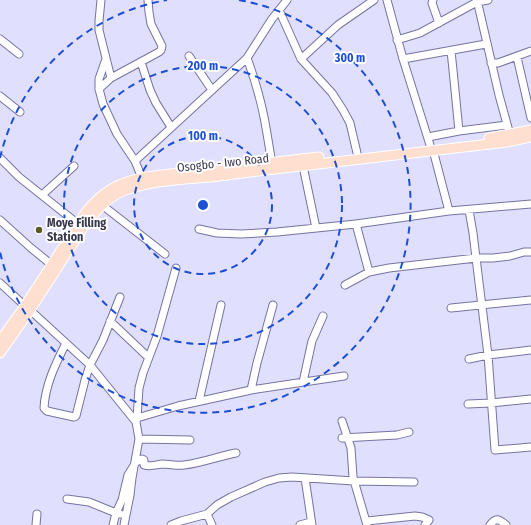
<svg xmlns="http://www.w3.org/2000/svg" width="531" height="525" viewBox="0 0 531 525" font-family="'Fira Sans Condensed',sans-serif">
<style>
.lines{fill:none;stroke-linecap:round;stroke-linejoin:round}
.minor-casing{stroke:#7673a1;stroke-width:9}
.major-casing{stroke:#fff;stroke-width:11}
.minor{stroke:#fff;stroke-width:7}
.major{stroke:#fedfd0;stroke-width:9}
.ring{fill:none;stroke:#1d4ed8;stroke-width:2;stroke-dasharray:7 5}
.poi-dot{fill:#5c5a26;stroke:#fff;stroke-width:1.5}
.labels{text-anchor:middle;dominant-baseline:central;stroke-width:4;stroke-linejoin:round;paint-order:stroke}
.street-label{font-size:12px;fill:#38384c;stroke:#fff}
.poi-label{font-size:12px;font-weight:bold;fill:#38384c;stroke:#fff;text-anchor:start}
.centre{fill:#1d4ed8;stroke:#fff;stroke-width:2}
.ring-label{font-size:12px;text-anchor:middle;font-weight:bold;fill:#1d4ed8;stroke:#fff;stroke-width:4;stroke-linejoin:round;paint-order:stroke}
</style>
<rect width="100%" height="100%" fill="#e0dffe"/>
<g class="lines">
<defs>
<path id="minor" d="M101,0L99,21V30L111,78
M387,0L403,59L430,145
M433,0L432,3L439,23
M477,0L499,95L510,135
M279,10L301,59L332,93L343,110L350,123L357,153
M0,39L19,54
M397,40L420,33L477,2L488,0
M451,51L453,70L459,131
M189,56L212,90
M517,57L531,118
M247,58C254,77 260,97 264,117C267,132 269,147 272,163
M106,59L99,79V89L103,104L117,134L135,161L142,178
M301,59L338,25L374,0
M403,59L486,44
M141,62L150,90L156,103L171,127
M491,63H498L531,51
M99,89L111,78L159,52L161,50L162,46L151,24L149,12L148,0
M0,96L20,112
M428,137L459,131L507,125
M433,150L449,211
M0,158L19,177L78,224
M135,161L247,58L272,19L287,0
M303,166L316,228
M42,195L74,166
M102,205L165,254
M469,210L473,233L476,258L488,355L495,450L531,447
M0,220L31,248L52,265
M356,224L369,272
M199,229L217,233L241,234L277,232L356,224L449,211L531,204
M0,283L25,306
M345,285L369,272L389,268L476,258H493L510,256L524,252H531
M451,308L531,300
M30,310L90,365L136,422L139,439L132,478L130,495L124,525
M110,321L148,357
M66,343C56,363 45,385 44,408L47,411L74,417L76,416L85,380L90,365L103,340L120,297
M469,359L488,355L531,350
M303,382L312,341L323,316
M251,390L257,363L273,305
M199,401L221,305
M468,404L491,403L531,399
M137,418L139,388L143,373L157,336L176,268
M342,421L351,448L353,477L367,525
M136,422L137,418L178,406L251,390L344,376
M342,438L397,435L409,432
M139,439L190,440
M305,478L312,525
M67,499L89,502L116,513L120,514
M207,514L212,525
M367,521L415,516L422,517L429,520L425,525
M36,525L37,514
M113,525L116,513L122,500L128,475L136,462L142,459L144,460V465C150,467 156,465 162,464C170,464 177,466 184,465C202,463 219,456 236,453
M171,525L181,521L207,514L217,505L231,497L265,482L279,478L292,477L354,481L414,482
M300,525L311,522
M490,525C496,517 499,519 506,525"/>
<path id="major" d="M489,138L531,130
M0,341L25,306L86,212C96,200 108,189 122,184C143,175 166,175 188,172C232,167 276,162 319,157
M0,353L30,310L83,228C94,213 106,198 123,191C143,183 164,181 185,179C204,178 223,176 242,173C330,162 418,152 507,142L531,137"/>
</defs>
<use href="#minor" class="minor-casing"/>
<use href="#major" class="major-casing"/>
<use href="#minor" class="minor"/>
<use href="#major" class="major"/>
</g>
<g class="ring">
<circle cx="203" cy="205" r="69"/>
<circle cx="203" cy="205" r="139"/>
<path d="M0 158A208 208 0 0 1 167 0M239 0A208 208 0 1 1 0 252"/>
</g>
<circle class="poi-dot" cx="39" cy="230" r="4"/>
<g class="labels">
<g class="street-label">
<text transform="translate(223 163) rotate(-6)">Osogbo - Iwo Road</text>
</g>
<g class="poi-label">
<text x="47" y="223">Moye Filling<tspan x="47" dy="14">Station</tspan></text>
</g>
</g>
<circle cx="203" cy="205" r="6" class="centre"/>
<g class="ring-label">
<text x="350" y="62">300 m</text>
<text x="203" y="70">200 m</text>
<text x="203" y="140">100 m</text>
</g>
</svg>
